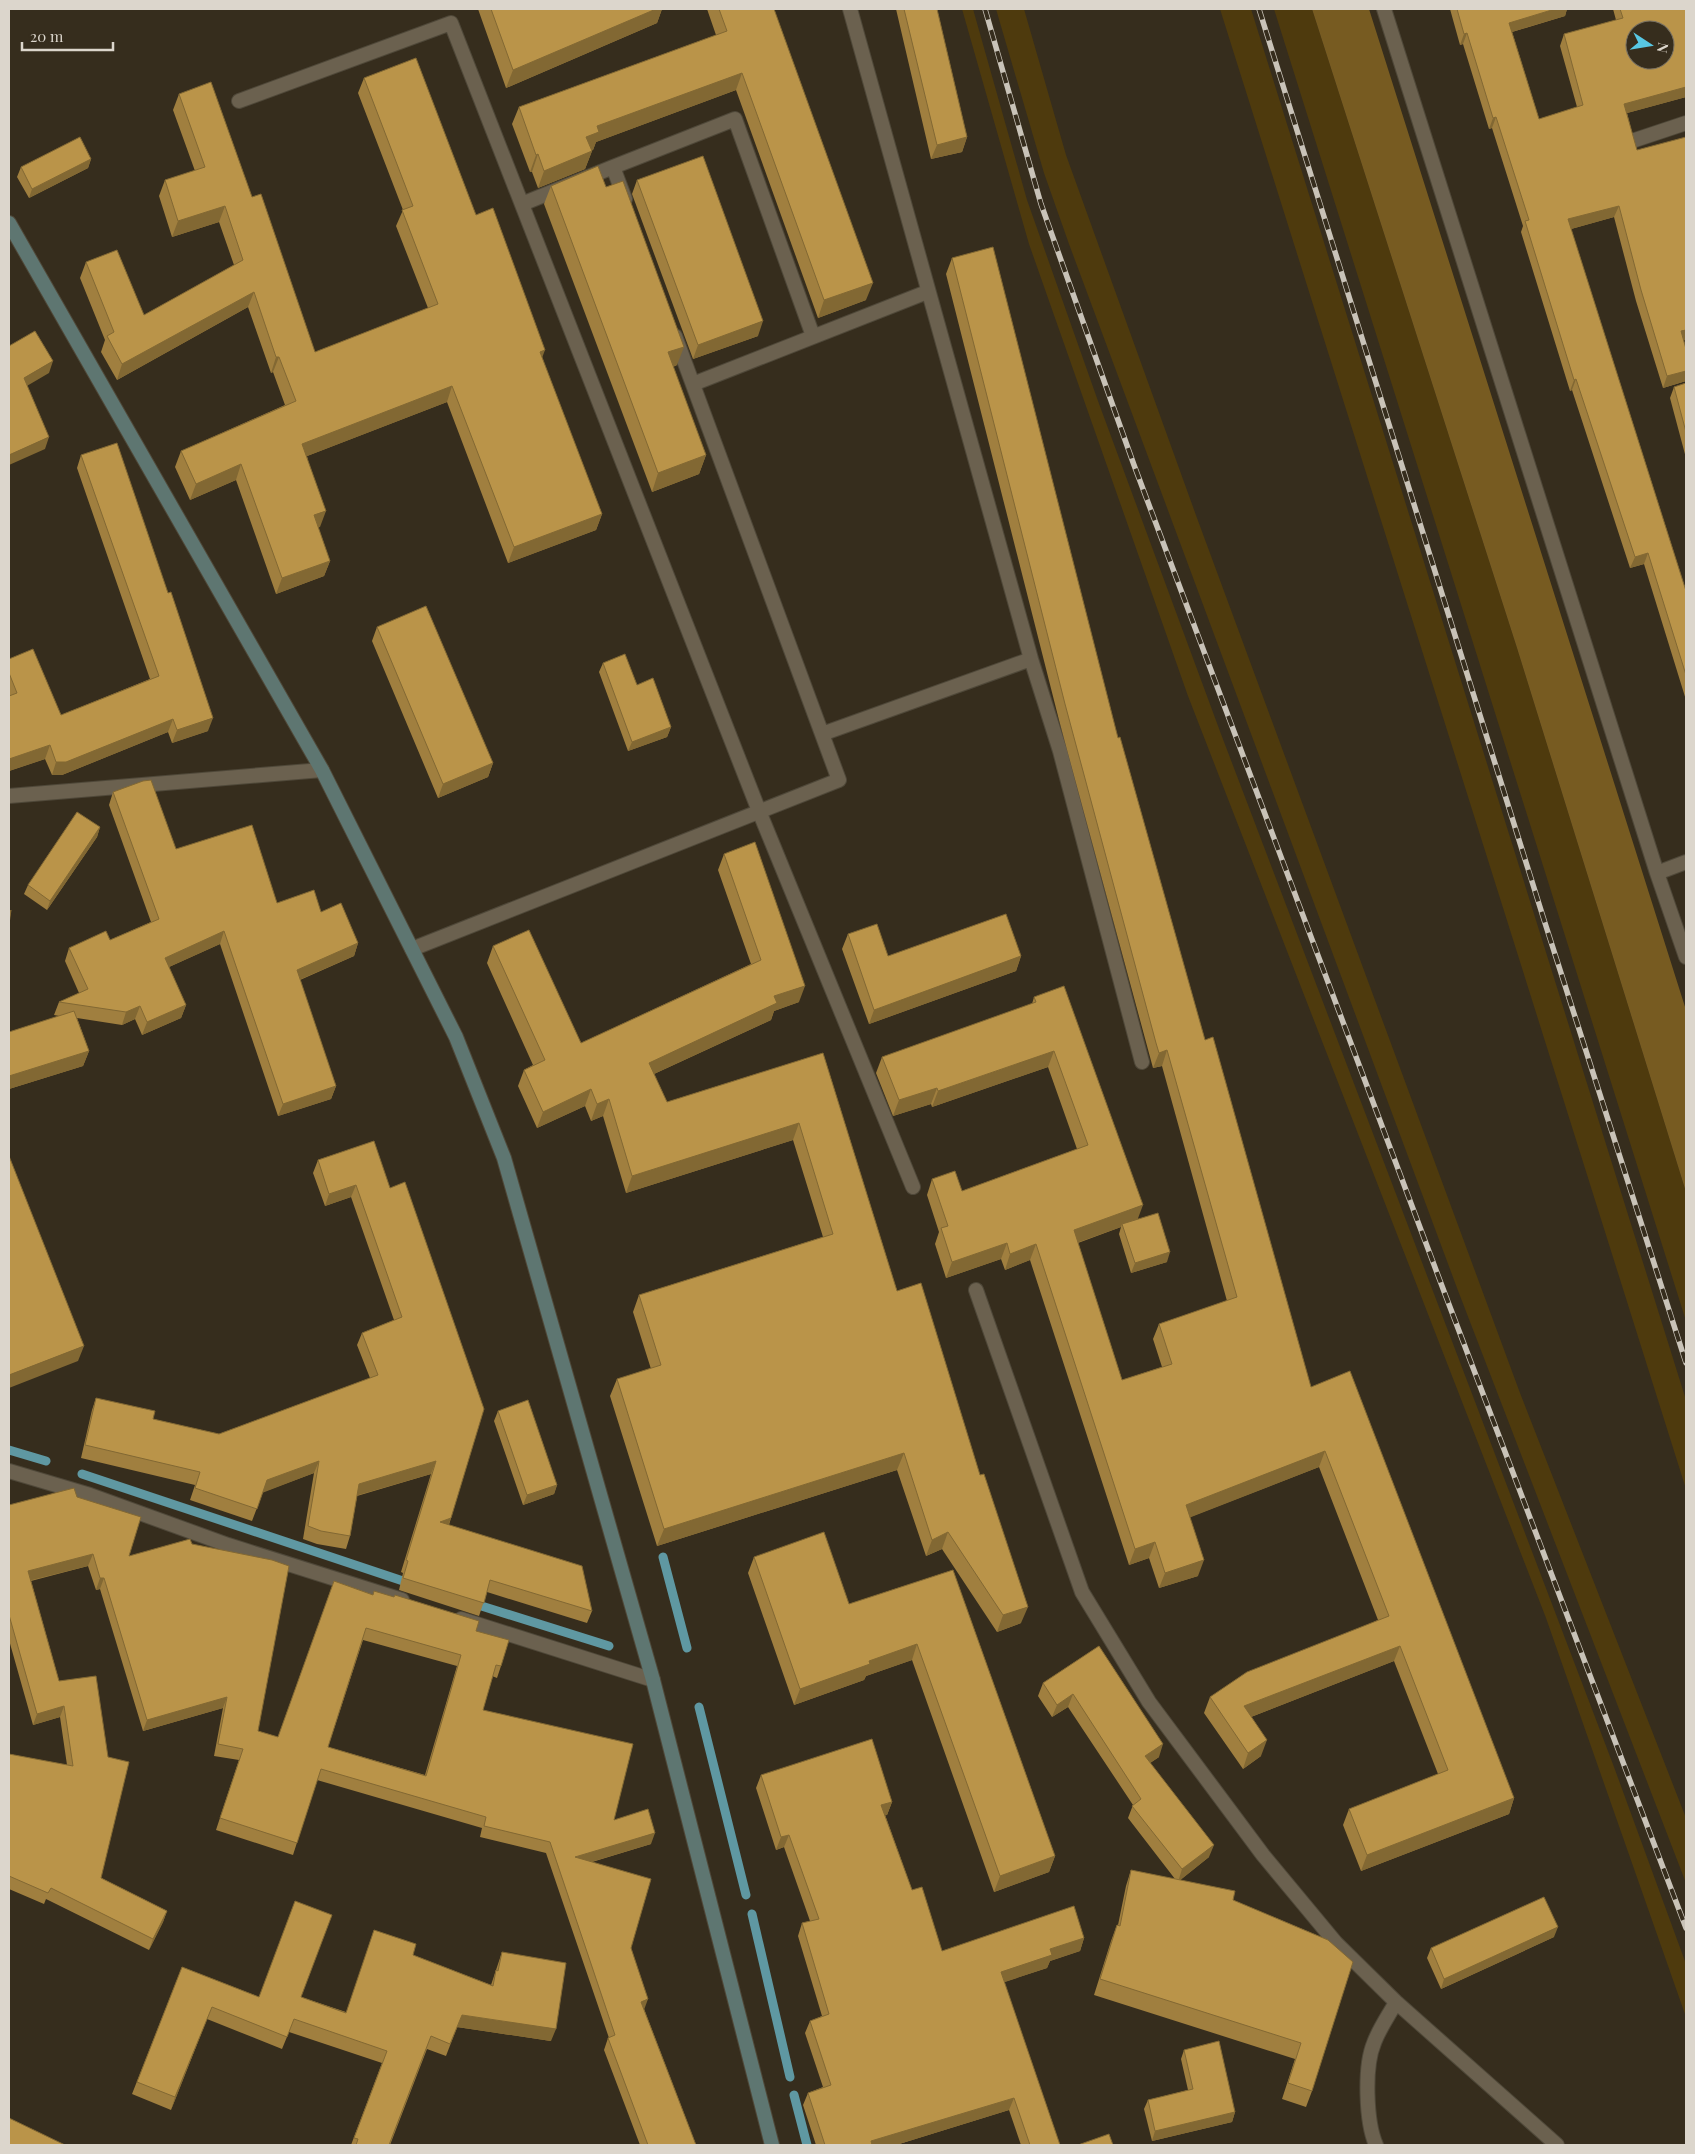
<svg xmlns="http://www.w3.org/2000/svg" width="1695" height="2154" viewBox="0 0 1695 2154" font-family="'Playfair Display',serif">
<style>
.green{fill:#4e3a0d}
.forest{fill:#775b21}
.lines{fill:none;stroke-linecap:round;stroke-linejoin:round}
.stream{stroke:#5f98a2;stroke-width:9}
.minor-casing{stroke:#4f4839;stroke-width:16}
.tertiary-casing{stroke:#4f4839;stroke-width:16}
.secondary-casing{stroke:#4f4839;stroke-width:16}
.minor{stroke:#6b614f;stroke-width:14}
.tertiary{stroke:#6b614f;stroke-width:14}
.secondary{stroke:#5e7671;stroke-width:14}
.rail-casing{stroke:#c9c3b8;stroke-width:5.5}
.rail{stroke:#362d1d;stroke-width:4;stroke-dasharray:11;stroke-linecap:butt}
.wall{fill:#a07f3f;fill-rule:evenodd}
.shaded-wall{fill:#826833}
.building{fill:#ba9449;stroke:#826833;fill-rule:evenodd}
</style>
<rect width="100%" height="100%" fill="#362d1d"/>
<path class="green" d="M962,9H973L1027,200L1098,401L1221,734L1614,1767L1686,1964V2017L1546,1618L1188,696L1029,244Z
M996,9H1024L1066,155L1197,518L1520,1393L1686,1818V1883L1457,1288L1069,244L1044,173Z
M1220,9H1251L1686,1400V1489Z
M1274,9H1312L1517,648L1686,1192V1321Z"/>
<path class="forest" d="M1312,9H1369L1686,1010V1192L1517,648Z"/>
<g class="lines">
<path class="stream" d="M9,1450L46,1461
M82,1474L412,1584
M663,1557L687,1648
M472,1603L609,1646
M699,1707L746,1895
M752,1914L790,2077
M794,2095L807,2145"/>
<defs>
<path id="minor" d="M850,9L1031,659L1060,751L1142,1062
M1384,9L1657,873L1686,957
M239,101L451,23L759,811L913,1187
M1635,140L1686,123
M613,167L735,119L813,336
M522,204L613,167L625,199
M693,384L927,292
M822,734L1031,659
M9,796L322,770
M1657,873L1686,862
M412,949L839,780L675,336
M976,1290L1082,1592L1149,1702L1263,1855L1336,1943L1396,2002L1557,2145
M1376,2145C1366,2122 1364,2067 1374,2043C1379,2029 1389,2015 1396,2002"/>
<path id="tertiary" d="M9,1471L90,1495L228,1545L402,1600
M461,1619L653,1680"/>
<path id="secondary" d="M9,223L322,770L456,1037L504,1158L653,1680L772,2145"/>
</defs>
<use href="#minor" class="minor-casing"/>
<use href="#tertiary" class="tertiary-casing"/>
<use href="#secondary" class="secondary-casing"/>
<use href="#minor" class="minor"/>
<use href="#tertiary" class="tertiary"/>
<use href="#secondary" class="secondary"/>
<defs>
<path id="rail" d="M985,9L1041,204L1134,465L1445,1294L1686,1928
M1259,9L1545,923L1686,1363"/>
</defs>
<use href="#rail" class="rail-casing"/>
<use href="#rail" class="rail"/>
</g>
<path class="wall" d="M478,9H662L657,23L506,88Z
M707,9H774L866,300L818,318L736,90L596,142L593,150H591L592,151L585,169L538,188L532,172H530L512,124L519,107L716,35Z
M896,9H937L967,137L962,152L931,159Z
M1450,9H1567L1565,16L1512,32L1539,119L1577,107L1560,46L1564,34L1616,20L1613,9H1686V97L1627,113L1686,349V381L1663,388L1636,301L1614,217L1571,229L1686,591V700L1644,564L1630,568L1572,390L1570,391L1521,232L1523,226L1492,128L1489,129L1463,44L1460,45Z
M364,78L476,215L542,359L602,514L596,530L508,563L447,402L307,456L320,527H318L330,561L324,576L276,594L236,480L190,500L175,467L181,451L285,405L273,372L271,373L248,307L117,380L101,352L105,340L80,278L86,262L144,315L234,265L219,222L172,237L159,196L165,180L195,171L173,110L179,94L252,197L315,352L428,308L396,226L403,210L358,93Z
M91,159L88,168L29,198L17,177L21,167Z
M637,180L758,336L693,359L632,194Z
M551,186L606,187L677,365L673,367L706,455L699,474L652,492L544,204Z
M952,258L1118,738L1205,1040L1311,1387L1514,1798L1509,1814L1361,1871L1343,1825L1349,1809L1438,1774L1394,1661L1251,1717L1261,1756L1243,1769L1204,1713L1210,1697L1378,1620L1319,1467L1190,1517L1198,1576L1159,1588L1149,1558L1129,1565L1030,1260L1005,1270L1001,1259L946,1278L935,1244L939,1232L927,1195L932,1179L962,1191L1077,1149L1048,1067L932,1107L931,1104L893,1116L876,1073L882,1057L1032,1004L1034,997L1138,1219L1167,1262L1131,1273L1119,1234L1121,1227L1078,1243L1122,1380L1162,1367L1153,1339L1159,1324L1227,1301L1162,1066L1153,1068L1059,720L946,274Z
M1686,383V458L1670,398L1674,387Z
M81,455L208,731L172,743L168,732L62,775H52L45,759L9,771V659L61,715L150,679L77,468Z
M377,627L493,763L488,777L438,798L372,641Z
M603,663L637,685L671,727L667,737L628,751L599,672Z
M113,792L176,849L277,903L321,912L358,943L354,956L300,980L336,1086L331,1099L278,1116L220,944L169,967L186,1005L181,1018L142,1035L135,1019L122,1025L77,1018L89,1051L83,1066L9,1089V1032L59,1016L54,1015L59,1002L79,993L65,961L69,948L110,940L151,922L109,805Z
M100,827L97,837L47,910L24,894L28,885Z
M724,854L799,1002L774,1011L771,1020L654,1074L667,1102L823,1053L897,1291L1021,1623L997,1632L942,1549L926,1556L897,1470L657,1546L610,1396L617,1379L651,1369L633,1312L639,1295L823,1237L793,1140L626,1193L603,1116L591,1121L585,1106L537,1128L518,1086L524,1070L533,1065L487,963L493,946L581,1043L751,964L718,870Z
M848,934L888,956H1021L1016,971L869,1024L842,949Z
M374,1141L451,1518L449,1525L592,1611L587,1623L487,1592L479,1616L399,1590L403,1573L401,1572L431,1474L357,1496L350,1536L346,1549L317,1544L303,1539L314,1473L263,1492L252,1521L190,1500L195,1485L81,1458L92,1410L96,1398L153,1419L219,1434L370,1378L357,1345L362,1333L394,1320L351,1197L325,1206L313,1173L318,1160Z
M498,1411L557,1485L554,1494L523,1505L494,1421Z
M77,1497L129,1556L258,1731L278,1737L334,1581L476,1631L501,1666L497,1678L492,1676L483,1710L614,1820L651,1844L592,1862L631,1948L644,2009L696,2145H640L604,2050L608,2038H609L546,1853L480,1837L482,1828L317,1780L293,1855L216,1830L239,1760L214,1756L223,1708L143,1731L100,1589L96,1590L88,1566L31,1581L59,1681L101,1878L167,1911L163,1922L149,1950L46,1899L44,1904L9,1889V1754L67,1765L60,1717L33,1725L9,1640V1505ZM363,1640L457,1666L425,1775L328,1747Z
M754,1557L849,1604L953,1570L1055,1856L1049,1872L994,1892L912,1660L866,1676L864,1680L794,1705L748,1573Z
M1099,1646L1159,1757L1150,1763L1209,1857L1180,1880L1233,1900L1328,1940L1312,2091L1306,2107L1282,2099L1295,2059L1094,1995L1111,1941L1117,1925H1118L1126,1886L1131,1870L1175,1879L1128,1818L1133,1805L1068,1707L1052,1717L1038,1696L1043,1683Z
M761,1775L892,1802L887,1815H885L912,1890L942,1951L1084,1938L1080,1951L1050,1961L1047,1968L1004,1982L1060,2145H1021L1009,2110L896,2145H816L803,2105L808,2093L823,2087L805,2033L810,2021L822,2016L798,1936L802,1923L810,1921L784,1847L776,1850L756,1788Z
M1554,1937L1441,1989L1427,1958L1431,1948Z
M502,1952L551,2041L457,2027L446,2056L427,2049L390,2145H351L382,2063L289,2032L282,2049L207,2019L171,2110L132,2094L182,1967L259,1997H301L346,2012L413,1955L491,1985Z
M1184,2050L1235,2112L1232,2122L1152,2141L1144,2109L1148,2100L1188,2090L1181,2059Z"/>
<path class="shaded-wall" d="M656,9H662L657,23L506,88L513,70Z
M1555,9H1567L1565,16L1505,34L1509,23Z
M1467,33L1463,44L1460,45L1464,34Z
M742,73L736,90L596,142L593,150L580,154L586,137L597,126Z
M1686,87V97L1620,115L1624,104Z
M1496,117L1492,128L1489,129L1493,118Z
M967,137L962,152L931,159L937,145Z
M592,151L585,169L538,188L544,171Z
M538,154L532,172H530L536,155Z
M91,159L88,168L29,198L32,189Z
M225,206L219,222L172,237L178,221Z
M1619,206L1614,217L1564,231L1568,219Z
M873,283L866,300L818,318L824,300Z
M254,292L248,307L117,380L122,364Z
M763,321L758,336L693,359L698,345Z
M1686,330V340L1677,342L1681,331Z
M684,347L677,365L661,371L668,352Z
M545,350L539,366L540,352Z
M276,357H279L273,372L271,373Z
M53,361L49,373L20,390L24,378Z
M1686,371V381L1663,388L1667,376Z
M1576,379L1572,390L1570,391L1574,380Z
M452,386L447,402L297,460L302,444Z
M49,437L45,449L9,465V455Z
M706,455L699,474L652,492L658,473Z
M241,464L236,480L190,500L196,484Z
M326,511L320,527L308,531L314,515Z
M602,514L596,530L508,563L514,547Z
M1648,553L1644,564L1630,568L1635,557Z
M330,561L324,576L276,594L282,578Z
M213,718L208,731L172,743L177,730Z
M173,719L168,732L62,775H52L56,762Z
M671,727L667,737L628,751L632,742Z
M50,745L45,759L9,771V759Z
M493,763L488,777L438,798L443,784Z
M100,827L97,837L47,910L50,901Z
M224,931L220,944L160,971L165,958Z
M358,943L354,956L292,983L297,970Z
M1021,956L1016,971L869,1024L874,1010Z
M805,986L799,1002L774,1011L771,1020L643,1079L649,1063L774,996Z
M186,1005L181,1018L142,1035L147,1022Z
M140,1006L135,1019L122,1025L126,1012Z
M1167,1050L1162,1066L1153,1068L1159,1053Z
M89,1051L83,1066L9,1089V1076Z
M1054,1051L1048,1067L932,1107L938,1091Z
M336,1086L331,1099L278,1116L283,1104Z
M937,1088L931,1104L893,1116L899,1100Z
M591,1089L585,1106L537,1128L543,1112Z
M609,1099L603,1116L591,1121L597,1104Z
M799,1123L793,1140L626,1193L632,1176Z
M356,1185L351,1197L325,1206L329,1194Z
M1143,1205L1137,1221L1122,1224L1121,1227L1068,1246L1074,1230Z
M1007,1243L1001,1259L946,1278L952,1262Z
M1036,1244L1030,1260L1005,1270L1010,1254Z
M1170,1252L1167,1262L1131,1273L1135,1263Z
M84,1346L78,1361L9,1388V1375Z
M1325,1451L1319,1467L1181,1521L1186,1505Z
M904,1453L897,1470L657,1546L664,1529Z
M319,1461L314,1473L262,1493L267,1480Z
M436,1461L431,1474L355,1496L359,1484Z
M557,1485L554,1494L523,1505L527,1495Z
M451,1518L446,1531L440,1522Z
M948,1532L942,1549L926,1556L932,1540Z
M1155,1542L1149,1558L1129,1565L1135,1549Z
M93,1554L88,1566L24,1582L28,1571Z
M1204,1560L1198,1576L1159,1588L1165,1573Z
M100,1578H104L100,1589L96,1590Z
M1028,1607L1021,1623L997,1632L1003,1615Z
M917,1644L912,1660L866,1676L864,1680L794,1705L800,1689L869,1661Z
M1400,1646L1394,1661L1238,1722L1244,1706Z
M1073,1694L1068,1707L1052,1717L1057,1705Z
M227,1697L223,1708L143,1731L147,1720Z
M64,1706L60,1717L33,1725L37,1714Z
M1267,1740L1261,1756L1243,1769L1248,1753Z
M1163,1744L1159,1757L1141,1769L1145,1756Z
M1514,1798L1509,1814L1361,1871L1367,1855Z
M892,1802L887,1815L876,1818L881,1805Z
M655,1833L651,1844L571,1868L575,1857Z
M789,1835L784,1847L776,1850L781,1837Z
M1214,1845L1209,1857L1178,1882L1182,1869Z
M1055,1856L1049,1872L994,1892L1000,1876Z
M167,1911L163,1922L149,1950L153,1939Z
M1558,1927L1554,1937L1441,1989L1444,1979Z
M1084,1938L1080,1951L1050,1961L1047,1968L996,1985L1001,1972L1050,1949Z
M648,1999L644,2010L641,2002Z
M212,2007L207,2019L171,2110L175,2097Z
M462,2015L556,2029L551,2041L457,2027L446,2056Z
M1014,2098L1009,2110L896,2145H870L871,2141Z
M1235,2112L1232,2122L1152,2141L1155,2131Z"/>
<path class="building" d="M491,9H656L513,70Z
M719,9H774L873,283L824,300L742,73L597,126L599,132L586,137L592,151L544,171L538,154L536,155L519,107L727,31Z
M904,9H937L967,137L937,145Z
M1457,9H1555L1509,23L1539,119L1583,105L1564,34L1623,18L1620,9H1686V87L1624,104L1637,150L1686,137V330L1681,331L1686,349V371L1667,376L1641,290L1619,206L1568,219L1686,591V675L1648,553L1635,557L1576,379L1574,380L1525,221L1529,220L1496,117L1493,118L1467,33L1464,34ZM1635,30H1665V60H1635Z
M416,58L476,215L493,208L545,350L540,352L602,514L514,547L452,386L302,444L326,511L314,515L330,561L282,578L241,464L196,484L181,451L296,401L279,357H276L254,292L122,364L107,336L114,332L86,262L117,250L144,315L243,260L225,206L178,221L165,180L205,167L179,94L211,82L252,197L261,194L315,352L438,304L402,210L413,206L364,78Z
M80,137L91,159L32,189L21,167Z
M703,156L763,321L698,345L637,180Z
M598,166L606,187L623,181L684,347L668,352L706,455L658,473L551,186Z
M993,247L1118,738L1120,737L1205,1040L1213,1037L1311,1387L1350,1371L1514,1798L1367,1855L1349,1809L1448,1770L1400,1646L1244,1706L1267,1740L1248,1753L1210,1697L1247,1672L1389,1616L1325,1451L1186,1505L1204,1560L1165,1573L1155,1542L1135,1549L1036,1244L1010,1254L1007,1243L952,1262L941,1228L948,1226L932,1179L955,1171L962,1191L1088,1145L1054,1051L938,1091L937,1088L899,1100L882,1057L1036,1002L1034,997L1064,986L1143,1205L1074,1230L1122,1380L1172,1364L1159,1324L1237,1297L1167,1050L1159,1053L1156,1043L1065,704L952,258Z
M35,331L53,361L24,378L49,437L9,455V346Z
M1686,383V432L1674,387Z
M117,443L168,593L171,592L213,718L177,730L173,719L66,762H56L50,745L9,759V696L17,693L9,673V659L33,649L61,715L159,676L81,455Z
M426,606L493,763L443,784L377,627Z
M625,654L637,685L653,678L671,727L632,742L603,663Z
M151,780L176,849L252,825L277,903L314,890L321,912L341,903L358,943L297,970L336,1086L283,1104L224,931L165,958L186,1005L147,1022L140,1006L126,1012L59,1002L88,989L69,948L106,931L110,940L159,919L113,792L143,781Z
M77,812L100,827L50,901L28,885Z
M755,842L805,986L774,996L777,1003L649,1063L667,1102L823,1053L897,1291L921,1283L980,1475L984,1474L1028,1607L1003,1615L948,1532L932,1540L904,1453L664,1529L617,1379L661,1365L639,1295L833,1234L799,1123L632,1176L609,1099L597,1104L591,1089L543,1112L524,1070L545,1060L493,946L529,930L581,1043L761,960L724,854Z
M11,910L9,924V913Z
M1006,914L1021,956L874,1010L848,934L877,924L888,956Z
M74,1011L89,1051L9,1076V1032Z
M374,1141L390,1188L405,1182L484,1409L451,1518L440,1522L582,1566L592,1611L490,1580L484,1603L403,1578L408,1561L406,1560L436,1461L359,1484L350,1536L321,1531L308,1526L319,1461L267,1480L257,1509L195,1488L200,1472L85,1445L96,1398L155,1411L153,1419L219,1434L378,1375L362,1333L402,1317L356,1185L329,1194L318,1160Z
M9,1156L84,1346L9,1375Z
M1158,1213L1170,1252L1135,1263L1122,1224Z
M528,1400L557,1485L527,1495L498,1411Z
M74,1488L77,1497L141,1517L129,1556L190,1539L192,1544L272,1560L289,1566L258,1731L278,1737L334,1581L373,1595L374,1591L394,1597L395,1595L479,1621L476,1631L509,1640L501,1666L496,1665L483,1710L633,1744L614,1820L648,1809L655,1833L575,1857L651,1879L631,1948L648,1999L641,2002L696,2145H648L608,2038L615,2035L550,1842L484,1826L486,1817L321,1769L297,1843L220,1818L243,1749L218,1744L227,1697L147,1720L104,1578H100L93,1554L28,1571L59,1681L96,1676L108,1757L129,1762L101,1878L167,1911L153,1939L51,1888L48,1893L9,1876V1754L73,1766L64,1706L37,1714L9,1615V1505ZM366,1628L461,1655L426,1776L328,1747Z
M824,1532L849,1604L953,1570L1055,1856L1000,1876L917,1644L869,1661L870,1664L800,1689L754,1557Z
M1099,1646L1163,1744L1145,1756L1214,1845L1182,1869L1132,1806L1141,1799L1073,1694L1057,1705L1043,1683Z
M872,1739L892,1802L881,1805L912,1890L922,1887L942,1951L1074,1906L1084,1938L1050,1949L1052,1955L1001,1972L1060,2145H1030L1014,2098L871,2141L872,2145H825L808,2093L831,2085L810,2021L829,2014L802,1923L819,1919L789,1835L781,1837L761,1775Z
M1131,1870L1235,1891L1233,1900L1328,1940L1353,1962L1312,2091L1288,2083L1301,2043L1100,1979L1117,1925L1120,1926Z
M1544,1897L1558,1927L1444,1979L1431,1948Z
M295,1901L332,1915L301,1997L346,2013L374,1930L416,1944L413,1955L493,1986L496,1970L498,1971L502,1952L566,1963L556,2029L462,2015L450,2044L431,2036L389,2145H356L358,2139L354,2138L387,2051L294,2019L287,2037L212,2007L175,2097L137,2082L182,1967L259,1997Z
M1219,2041L1235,2112L1155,2131L1148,2100L1193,2089L1184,2050Z
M9,2118L65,2145H9Z
M1109,2134L1113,2145H1078Z"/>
<rect width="1695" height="2154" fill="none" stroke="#dcd6cc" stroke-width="20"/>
<g transform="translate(1650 45) rotate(102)"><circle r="24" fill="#362d1d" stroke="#787163"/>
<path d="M0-4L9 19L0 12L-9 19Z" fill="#58c8e4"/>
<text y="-8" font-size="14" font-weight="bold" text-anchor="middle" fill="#dcd6cc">N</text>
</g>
<path d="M22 42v8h91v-8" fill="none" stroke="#dcd6cc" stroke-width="2.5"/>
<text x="30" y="42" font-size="15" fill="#dcd6cc" stroke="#362d1d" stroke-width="4" paint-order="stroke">20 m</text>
</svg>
